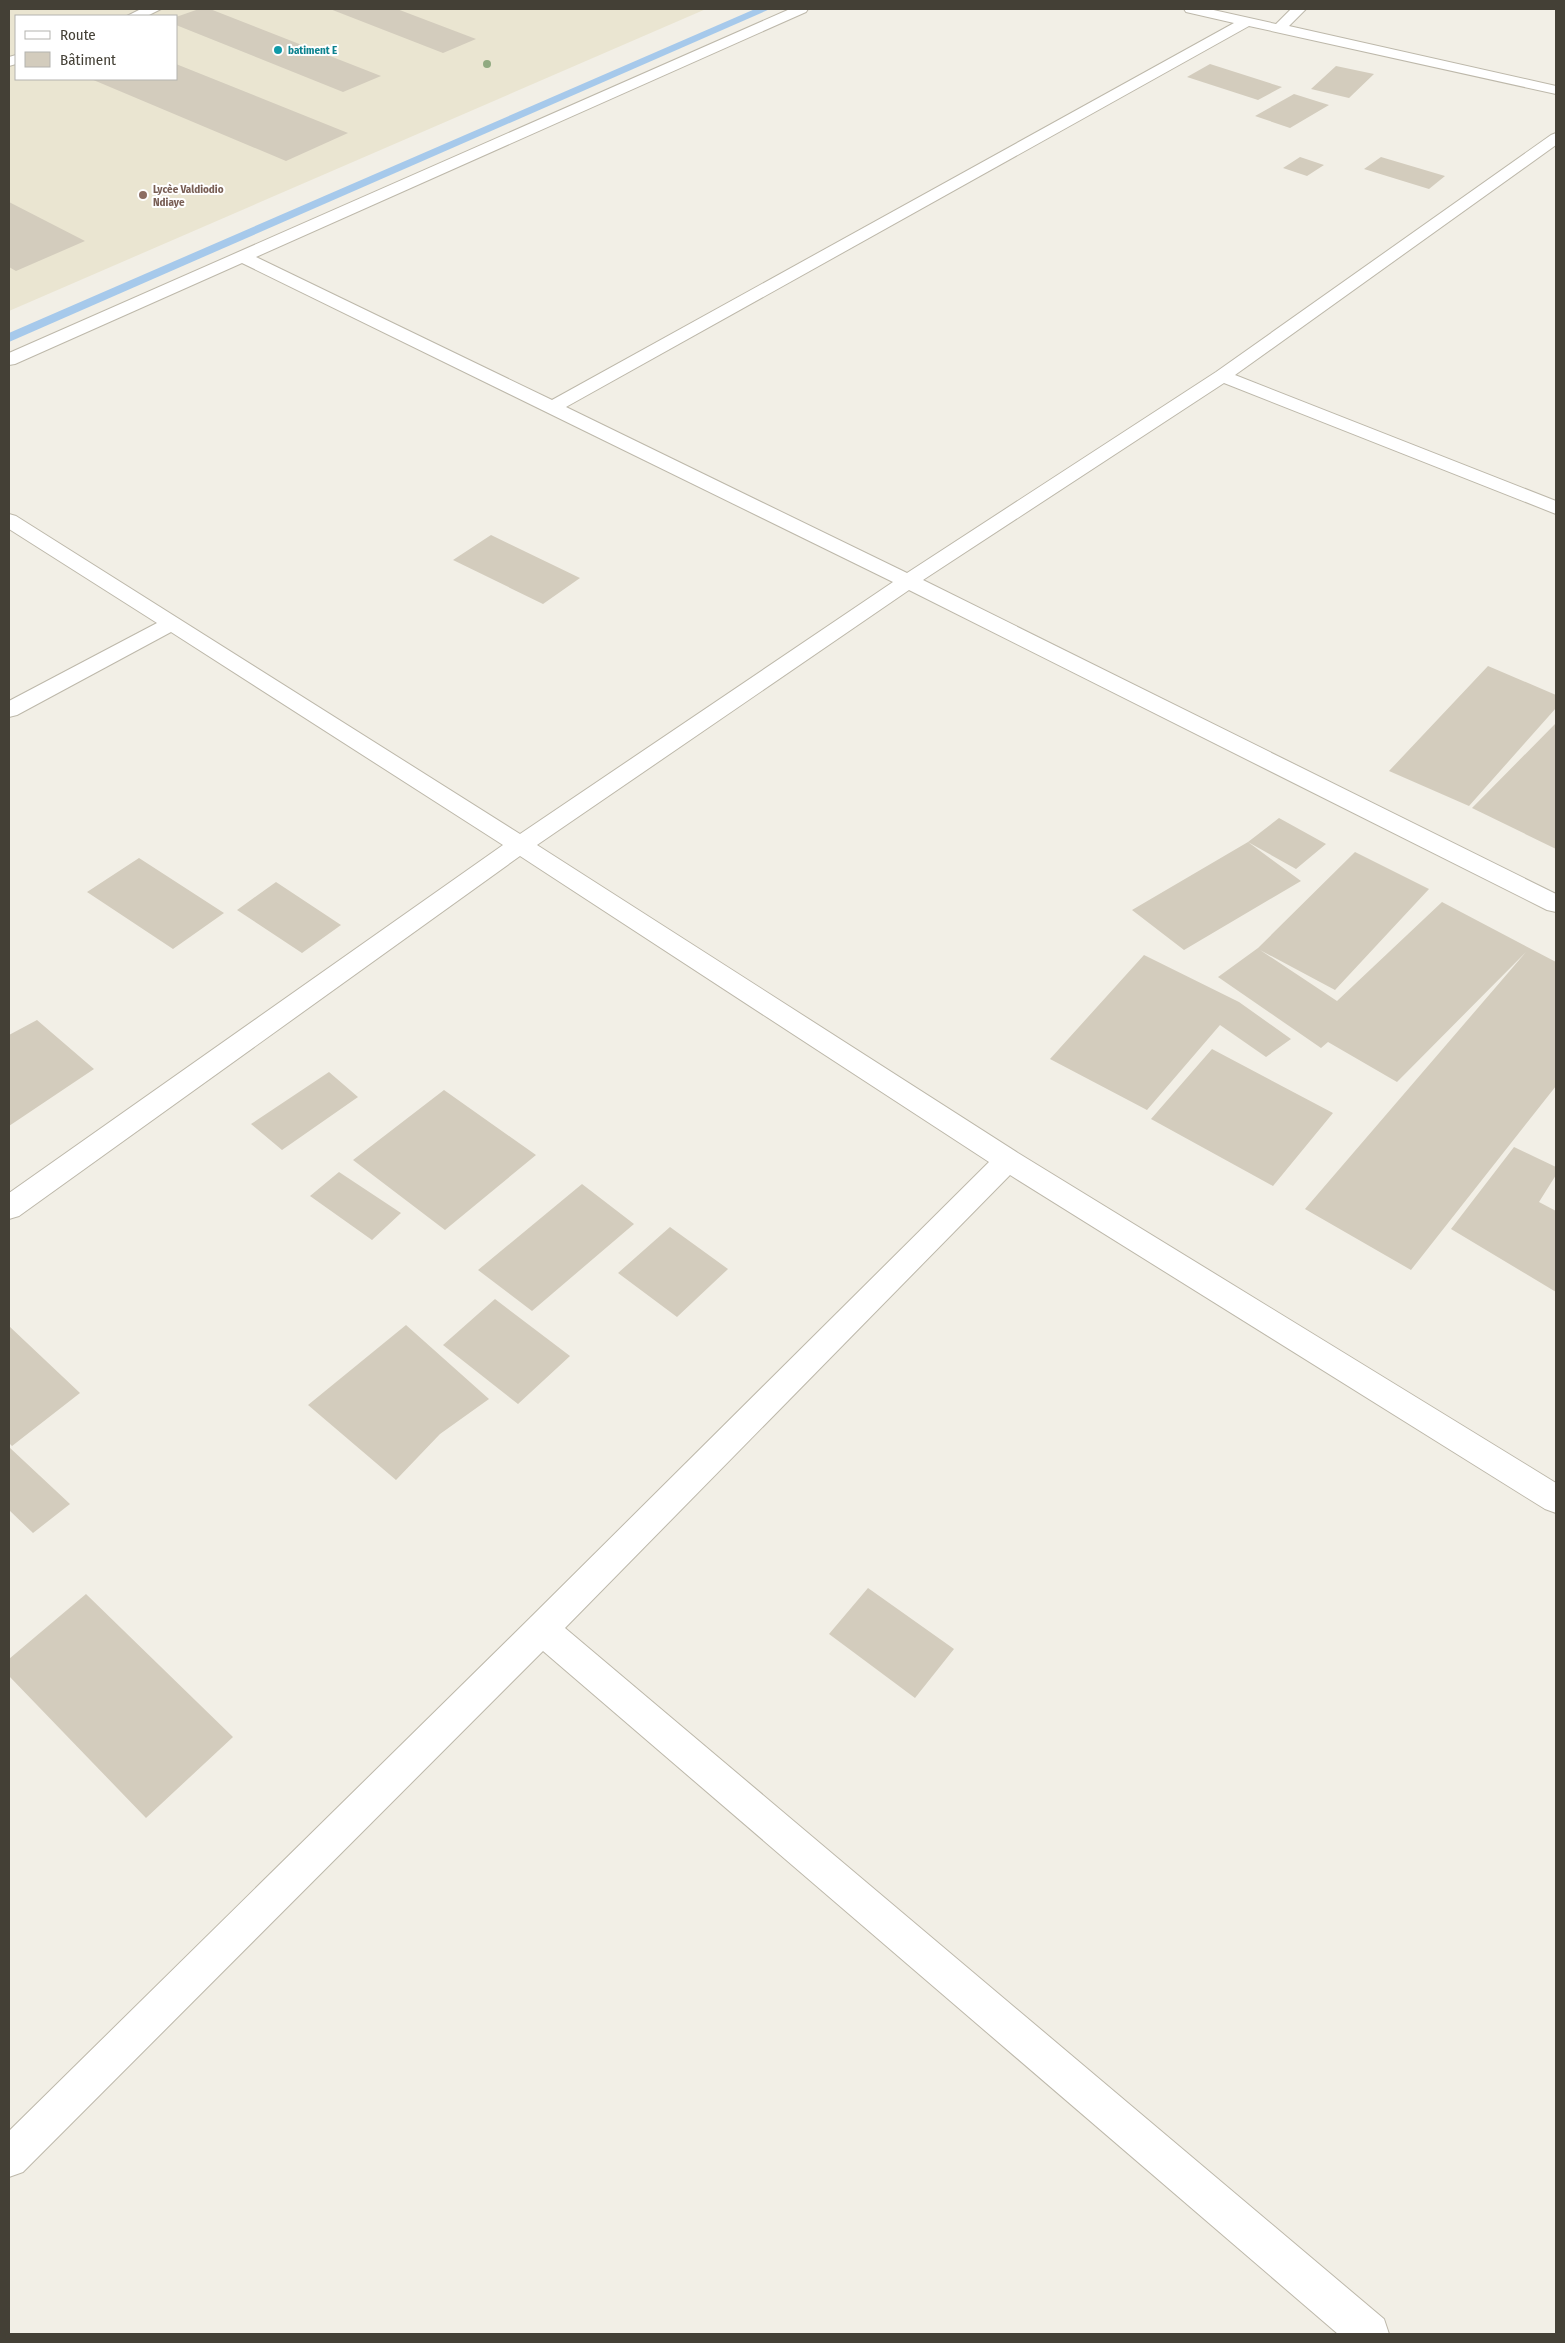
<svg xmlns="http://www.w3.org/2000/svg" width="1565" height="2343" viewBox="0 0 1565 2343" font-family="'Fira Sans Condensed',sans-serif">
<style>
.education{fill:#eae5d1;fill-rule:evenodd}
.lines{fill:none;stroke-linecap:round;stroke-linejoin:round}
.stream{fill:#a6c9eb;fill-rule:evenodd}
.building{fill:#d3ccbd}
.minor-casing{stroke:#bdb8aa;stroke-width:2}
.minor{fill:#fff;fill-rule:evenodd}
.tree{fill:#91aa81}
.culture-dot{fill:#0f9aa8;stroke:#fff;stroke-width:2}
.education-dot{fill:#8d6e63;stroke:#fff;stroke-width:2}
.labels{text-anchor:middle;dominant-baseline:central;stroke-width:4;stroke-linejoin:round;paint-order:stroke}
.far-culture-label{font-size:11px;font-weight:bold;fill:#0d838f;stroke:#fff;text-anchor:start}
.far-education-label{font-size:11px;font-weight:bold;fill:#785e54;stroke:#fff;text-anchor:start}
</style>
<rect width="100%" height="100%" fill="#f2efe6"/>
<path class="education" d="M9,9H706L9,311ZM16,16H176V79H16Z"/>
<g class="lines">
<path class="stream" d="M755,9H770L9,342V333Z"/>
</g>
<path class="building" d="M199,9H210L381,76L343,92L176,25V17Z
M330,9H397L476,39L443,53Z
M176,64L348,133L286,161L91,79H176Z
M1210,64L1282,87L1258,100L1187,77Z
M1336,66L1374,74L1349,98L1311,89Z
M1294,94L1329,105L1290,128L1255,116Z
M1300,157L1324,165L1307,176L1283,168Z
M1381,157L1445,176L1429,189L1364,169Z
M9,202L85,241L16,271L9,267Z
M491,535L580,578L543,604L453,560Z
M1488,666L1556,695V708L1469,806L1389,771Z
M1556,723V849L1472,808Z
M1279,818L1326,844L1296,869L1248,842Z
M1248,842L1301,881L1184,950L1132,910Z
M1355,852L1429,889L1335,990L1260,950L1337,1001L1442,902L1556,962V1086L1411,1270L1305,1209L1526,952L1397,1082L1328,1042L1321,1048L1218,977L1258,948Z
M139,858L224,913L173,949L87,892Z
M276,882L341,925L302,953L237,910Z
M1144,955L1239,1002L1291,1039L1266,1057L1220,1025L1147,1110L1050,1059Z
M37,1020L94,1069L9,1126V1035Z
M1212,1049L1333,1113L1273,1186L1151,1119Z
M329,1072L358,1097L282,1150L251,1124Z
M444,1090L536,1155L445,1230L353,1160Z
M1514,1147L1556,1167V1175L1539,1202L1556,1211V1292L1451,1229Z
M339,1172L401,1213L372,1240L310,1196Z
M582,1184L634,1224L532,1311L478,1270Z
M670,1227L728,1269L677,1317L618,1273Z
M495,1299L570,1356L518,1404L443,1345Z
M406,1325L489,1399L440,1434L396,1480L308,1405Z
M9,1326L80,1393L12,1446L9,1443Z
M9,1447L70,1504L33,1533L9,1510Z
M868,1588L954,1649L915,1698L829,1634Z
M86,1594L233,1737L146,1818L9,1676V1659Z"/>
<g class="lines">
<defs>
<path id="minor" d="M141,9H161L147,16H127Z
M790,9H808L806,12L256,257L552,400L1234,23L1186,12L1184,9H1209L1276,24L1291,9H1306L1289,26L1556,86V94L1249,26L566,407L907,573L1216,372L1551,135L1556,133V145L1235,375L1556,501V514L1224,383L923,580L1556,894V912L1547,910L909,590L537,845L1018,1153L1556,1483V1513L1545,1509L1010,1175L565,1628L1384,2319L1389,2334H1338L543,1651L23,2172L9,2177V2131L530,1618L989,1162L520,856L19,1216L9,1219V1193L503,845L171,632L17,715L9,717V701L157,623L9,529V514L16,516L520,834L893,582L242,263L15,364L9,365V353Z
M16,55V64L9,66V57Z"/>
</defs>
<use href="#minor" class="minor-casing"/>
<use href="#minor" class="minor"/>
</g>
<circle class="tree" cx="487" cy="64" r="4"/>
<circle class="culture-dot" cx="278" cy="50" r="5"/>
<circle class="education-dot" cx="143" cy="195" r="5"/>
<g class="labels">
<g class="far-culture-label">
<text x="288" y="50">batiment E</text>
</g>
<g class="far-education-label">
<text x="153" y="189">Lycèe Valdiodio<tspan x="153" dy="13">Ndiaye</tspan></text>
</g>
</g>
<rect width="1565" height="2343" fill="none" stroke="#444036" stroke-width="20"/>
<rect x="15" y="15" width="162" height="65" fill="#ffffff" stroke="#b4b3af"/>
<rect x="25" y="31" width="25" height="8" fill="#ffffff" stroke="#b4b3af"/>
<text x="60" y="40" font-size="15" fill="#444036">Route</text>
<rect x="25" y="52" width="25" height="15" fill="#d3ccbd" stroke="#b4b3af"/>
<text x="60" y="65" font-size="15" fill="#444036">Bâtiment</text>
</svg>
